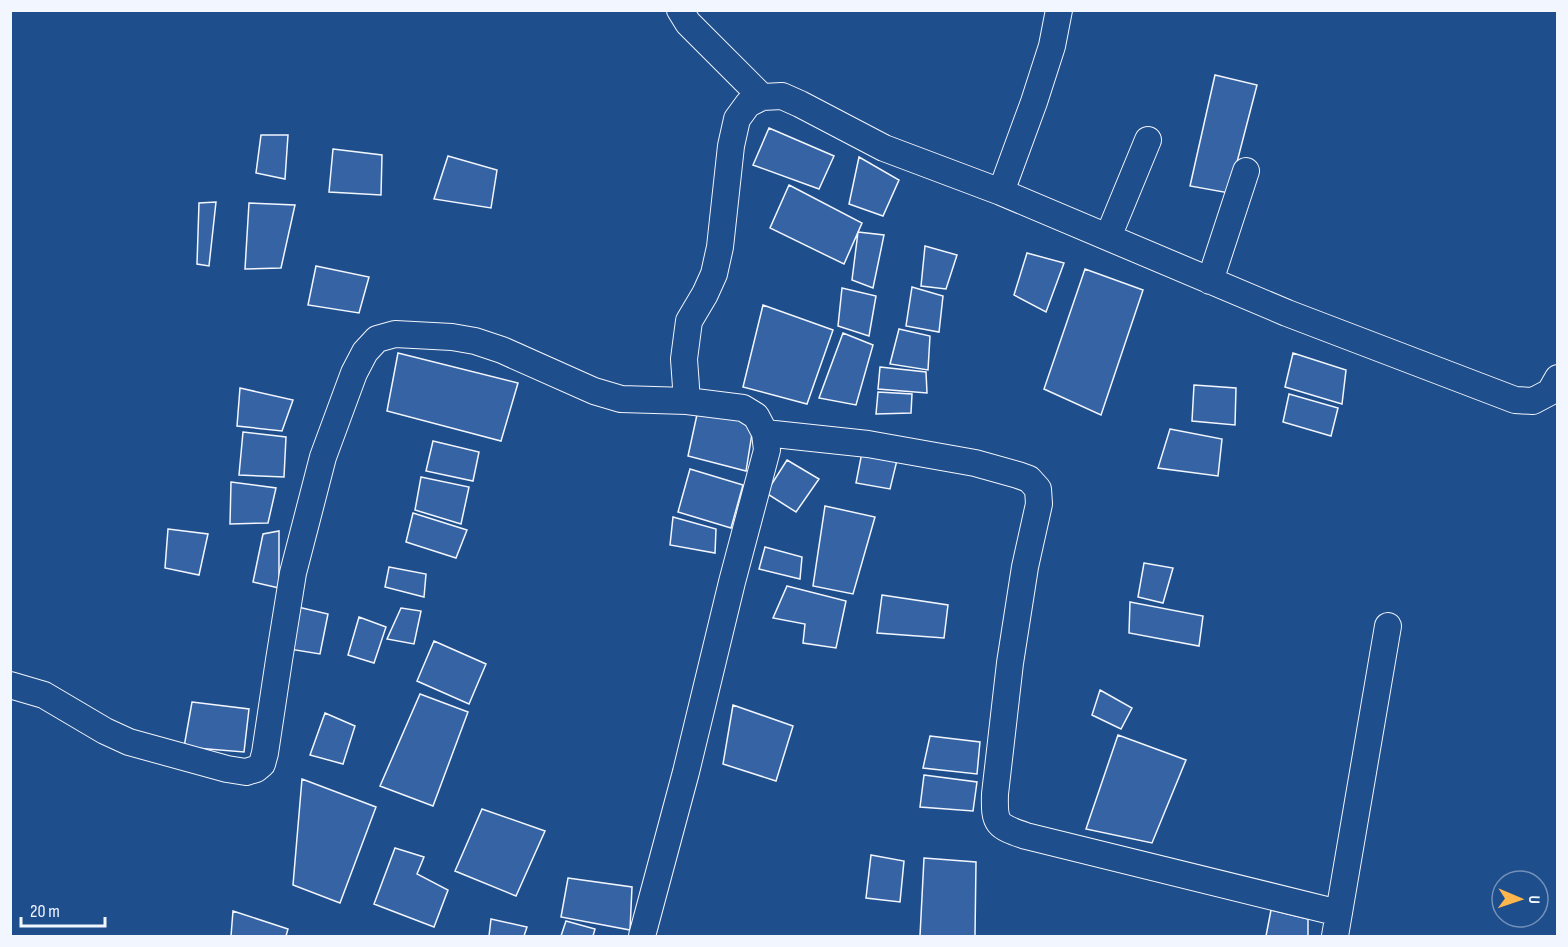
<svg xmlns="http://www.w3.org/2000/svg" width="1568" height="947" viewBox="0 0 1568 947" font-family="'Sofia Sans Condensed',sans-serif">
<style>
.building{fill:#3563a3;stroke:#f2f6ff;stroke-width:1.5}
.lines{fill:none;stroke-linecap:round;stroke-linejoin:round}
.minor-casing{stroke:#f2f6ff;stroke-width:28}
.minor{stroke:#1f4e8c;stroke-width:26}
</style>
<rect width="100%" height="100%" fill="#1f4e8c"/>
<path class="building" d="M1215,75L1257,85L1229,193L1190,186Z
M769,128L834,156L819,189L753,165Z
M261,135H288L285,179L256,173Z
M333,149L382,155L381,195L329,192Z
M448,156L497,170L491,208L434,199Z
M859,157L899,180L883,216L849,204Z
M789,185L862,223L844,264L770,228Z
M216,202L209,266L197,264L199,203Z
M249,203L295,205L281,268L245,269Z
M858,232L884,235L873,288L852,280Z
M925,246L957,255L946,289L921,286Z
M1027,253L1064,263L1046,312L1014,295Z
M316,266L369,277L359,313L308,305Z
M1085,269L1143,290L1101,415L1044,389Z
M912,287L943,296L939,332L906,326Z
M842,288L876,296L869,336L838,326Z
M763,305L833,330L807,404L743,387Z
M899,329L930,336L928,370L890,364Z
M843,333L873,345L856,405L819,398Z
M398,353L518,383L501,441L387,411Z
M1293,353L1346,370L1342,404L1285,387Z
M880,367L926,372L927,393L878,389Z
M1194,385L1236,388L1235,425L1192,421Z
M240,388L293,400L282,431L237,426Z
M878,392L912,394L911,413L876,414Z
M1289,394L1338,408L1331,436L1283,422Z
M698,410L754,421L746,471L688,456Z
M1170,429L1222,439L1218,476L1158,468Z
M243,432L286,437L284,477L239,475Z
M433,441L479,452L473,481L426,471Z
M863,447L899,452L890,489L856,483Z
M787,460L819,479L796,512L766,493Z
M690,469L743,485L731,528L678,512Z
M421,477L469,487L461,524L415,510Z
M231,482L276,488L268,523L230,524Z
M825,506L875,517L853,594L813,586Z
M413,513L467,530L456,558L406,542Z
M673,517L716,529L715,553L670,545Z
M168,529L208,534L199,575L165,568Z
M279,531V588L253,582L263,534Z
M765,547L802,557L800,579L759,569Z
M1144,563L1173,568L1163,603L1138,597Z
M389,567L426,574L424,597L385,587Z
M787,586L846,601L836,648L803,643L805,624L773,618Z
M882,595L948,605L944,638L877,633Z
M1130,602L1203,616L1199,646L1129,633Z
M298,607L328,614L320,654L289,649Z
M401,608L421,611L414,644L387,639Z
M359,617L386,627L374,663L348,655Z
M434,641L486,664L469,704L417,681Z
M1100,690L1132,708L1121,729L1092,715Z
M420,694L468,712L433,806L380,786Z
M192,702L249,709L244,752L184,747Z
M733,705L793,726L776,781L723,764Z
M325,713L355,726L343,764L310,755Z
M1118,735L1186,760L1152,843L1086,829Z
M930,736L980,742L977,774L923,768Z
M924,775L977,782L973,811L920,807Z
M302,779L376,807L340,903L293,885Z
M482,809L545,831L516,896L455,871Z
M395,848L424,857L417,874L448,890L434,927L374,904Z
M871,855L904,861L900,902L866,898Z
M924,858L976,862L975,936H920Z
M568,878L632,887L630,930L561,917Z
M1271,910L1308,919V936H1266Z
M233,911L288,929L286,936H231Z
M491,919L527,927L524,936H489Z
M566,921L595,929L593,936H561Z"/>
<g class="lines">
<defs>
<path id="minor" d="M680,10L688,23L762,97
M1001,192L1034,102L1052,46L1059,10
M1108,237L1148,140
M1210,281L1246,171
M687,401L684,359L687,336L689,321L705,294L714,274L720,247L731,146L737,119L748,104L762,97L782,96L800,104L884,148L1001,192L1287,313L1515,400L1533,401L1550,392L1558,378
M765,433L868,444L975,463L1018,475L1029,479L1038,489L1039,504L1025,567L1010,663L995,794C994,825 997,826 1026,836L1339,913
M10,685L44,695L105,731L129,742L227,769L246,772L256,769L262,764L265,753L279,660L293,573L323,457L354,373L365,352L377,339L395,334L452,337L475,341L502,350L594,391L621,399L687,401L743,408L756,416L765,433L767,450L732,582L686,772L642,936
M1335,936L1388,626"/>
</defs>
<use href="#minor" class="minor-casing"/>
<use href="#minor" class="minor"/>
</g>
<rect width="1568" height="947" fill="none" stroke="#f2f6ff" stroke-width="24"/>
<g transform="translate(1520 899) rotate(92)"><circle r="28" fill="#1f4e8c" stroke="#7391ba" stroke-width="1.5"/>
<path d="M0-4.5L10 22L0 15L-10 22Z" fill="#ffb74d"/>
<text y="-9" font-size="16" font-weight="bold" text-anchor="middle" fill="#f2f6ff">U</text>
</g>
<path d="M21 917v9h84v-9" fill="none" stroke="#f2f6ff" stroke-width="3"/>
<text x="30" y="917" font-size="18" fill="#f2f6ff" stroke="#1f4e8c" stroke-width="4.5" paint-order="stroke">20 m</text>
</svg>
